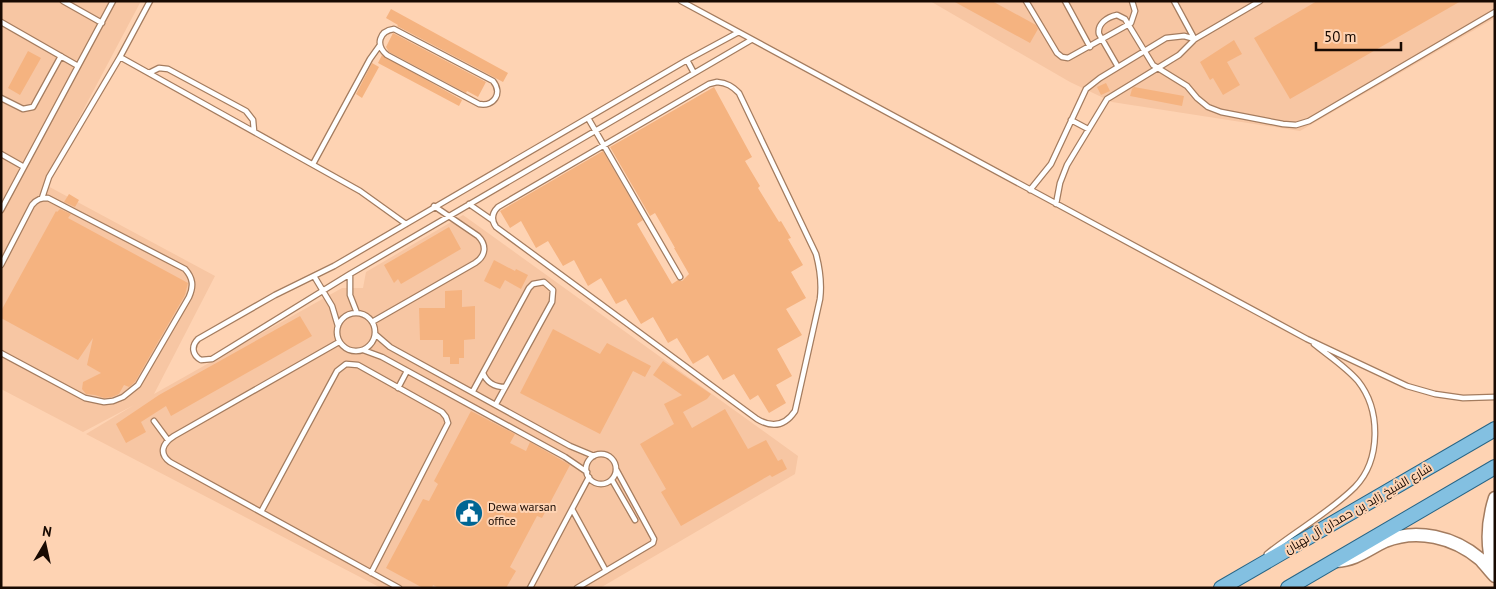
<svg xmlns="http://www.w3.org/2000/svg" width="1496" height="589" viewBox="0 0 1496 589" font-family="'PT Sans',Cairo,sans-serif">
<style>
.built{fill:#f7c6a3}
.building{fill:#f5b380}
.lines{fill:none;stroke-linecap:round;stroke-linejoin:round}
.service-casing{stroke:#a47c5f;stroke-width:7}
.secondary-casing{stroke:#a47c5f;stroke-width:15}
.primary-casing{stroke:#286586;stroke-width:16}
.service{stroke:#fff;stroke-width:4.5}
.secondary{stroke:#fff;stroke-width:12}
.primary{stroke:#83c0e1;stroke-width:14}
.labels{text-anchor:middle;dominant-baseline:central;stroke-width:4;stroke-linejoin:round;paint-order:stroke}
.poi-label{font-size:12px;fill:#180a02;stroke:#fed3b3;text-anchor:start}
.street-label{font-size:12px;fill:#180a02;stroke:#fed3b3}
</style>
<rect width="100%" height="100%" fill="#fed3b3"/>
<path class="built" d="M1,1H141L44,184L215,276L154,394L342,288H363L366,272L463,215L798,456L795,474L600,588H381L86,434L134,405L83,432L1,389Z
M930,1H1495V18L1300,131L1112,102L1070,82Z"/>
<path class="building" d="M953,1H992L1036,25L1038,29L1030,43Z
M1317,1H1461L1290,99L1254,38Z
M391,9L508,73L503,82L397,26L398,25L386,18Z
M393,33L486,82L478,97L467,91L466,93L389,52L386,47Z
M1234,40L1242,54L1227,62L1240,85L1223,95L1213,78L1210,80L1200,62Z
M28,51L41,58L20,95L8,88Z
M382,55L462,100L459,106L378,63Z
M372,63L379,67L362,98L356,94Z
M1106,83L1110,91L1101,95L1097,87Z
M714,87L752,157L745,161L760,186L758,188L779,222L781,221L791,238L788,239L803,265L791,272L806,298L786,309L802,335L777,349L792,376L776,385L786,403L769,413L758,395L750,400L734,374L723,380L708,355L693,364L677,338L668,343L653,317L641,324L626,299L616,304L601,278L588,286L574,260L563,266L548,241L536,248L521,221L510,228L500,211L603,151L643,220L637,224L672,284L678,280L682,281L689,274L674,248H675L655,213L650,216L610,147Z
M1134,87L1184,96L1182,106L1130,96L1132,89Z
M69,194L79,200L75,207L64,202Z
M60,209L71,214L68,218L188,283L185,295L135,382L129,387L124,385L119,394L112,397L104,398L95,395L86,394L82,389L83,382L101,373L87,365L93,338L78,360L1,318V311L56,211L57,212Z
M449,227L461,249L401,284L398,279L394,283L384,265Z
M494,260L515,271L516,269L528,275L521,289L505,280L500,289L484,281Z
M462,290V307L475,306V339L464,340V358H459V364H450V357H443V340H420L419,308H445V291Z
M300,316L312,336L171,416L166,406L141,422L146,432L126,443L116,424L159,395Z
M553,329L600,354L607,343L651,366L645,377L633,371L600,434L520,393Z
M663,361L711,394L707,399L683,412L692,428L725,409L748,449L766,440L778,461L782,459L787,469L772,477L770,475L681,526L661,492L666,489L640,444L674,424L664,404L682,395L653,375Z
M471,411L515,434L510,443L526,451L530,442L570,465L542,518L537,516L510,567L516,571L506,588H439L433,585L432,588H423L386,568L423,499L429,501L438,484L434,481Z"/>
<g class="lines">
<defs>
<path id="service" d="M63,1L102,23
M681,1L1307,339L1407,386L1435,394L1463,398L1495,397
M1026,1L1057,53L1062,57L1068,58L1131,23L1135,11L1132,1
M1065,1L1090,47
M1174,1L1194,38
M1,22L78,66
M394,29L493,81C503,93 494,107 479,104L387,55C375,45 379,31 394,29Z
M737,33L687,60L334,266L275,295L198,339C191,346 192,355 201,360L212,359L350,274L751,40
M120,57L360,191L406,224
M687,60L694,73
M1118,67L1099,34C1097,24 1107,17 1117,15L1125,19L1153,65L1187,86L1197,98L1208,107L1221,112L1283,124L1296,125L1309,121L1495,12
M149,73L159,68L168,69L246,111L253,120L254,131
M717,82C727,83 732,86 739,93L816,254C820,269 822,283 820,299L795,411C785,426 772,428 757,419L496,227C491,220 492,213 498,207L709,84Z
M1,98L23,109L33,107L61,56
M588,118L680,277
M1071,120L1088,129
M1,154L24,167
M313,164L370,59L380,45
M1030,190L1051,164L1086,89L1100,78L1166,38L1184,36L1195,39
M42,198L49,177L120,57L150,1
M469,204L492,220
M1056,204L1060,183L1067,165L1107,99L1179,55L1195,39L1260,1
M1,210L113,1
M1,265L32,205C37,199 41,198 48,198L185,269C193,278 194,286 189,297L138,385L123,397L113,401L104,402L85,398L1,353
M350,274V295L357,313
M314,276L332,306L338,326
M337 332a19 19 0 1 1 38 0a19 19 0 1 1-38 0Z
M372,322L475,263C486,256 487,245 478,236L434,206
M375,334L390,347L570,446L594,456
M339,342L174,436C163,443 158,453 170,462L399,588
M363,350L382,357L565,457L587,472
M483,373C487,383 494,387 505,387
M398,388L407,371
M473,391L529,288L533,284L544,282L553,290L552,302L496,404
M154,421L168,440
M586 469a15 15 0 1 1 30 0a15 15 0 1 1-30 0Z
M612,480L635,520
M572,509L606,571
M261,512L337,371L346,364L358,365L442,412L446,417L448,423L371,573
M1267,554C1295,531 1329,513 1355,487C1381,460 1381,410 1358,381C1346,367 1329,356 1314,344
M530,588L589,477
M577,588L653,543L654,539L616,469"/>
<path id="secondary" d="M1336,561C1356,560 1368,549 1385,541C1417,528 1454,537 1480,559C1485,564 1490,571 1495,576
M1494,571C1486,546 1487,523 1495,498"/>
<path id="primary" d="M1221,588L1495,429
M1288,588L1495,467"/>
</defs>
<use href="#service" class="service-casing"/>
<use href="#secondary" class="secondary-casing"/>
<use href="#primary" class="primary-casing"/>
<use href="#service" class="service"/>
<use href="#secondary" class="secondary"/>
<use href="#primary" class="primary"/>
</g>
<defs>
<symbol id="civic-disc" viewBox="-11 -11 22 22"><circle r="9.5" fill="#006694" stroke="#fed3b3"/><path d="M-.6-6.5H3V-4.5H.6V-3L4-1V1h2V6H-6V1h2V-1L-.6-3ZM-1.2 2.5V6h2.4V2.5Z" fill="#fff"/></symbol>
</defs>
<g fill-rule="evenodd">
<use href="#civic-disc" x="453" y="497" width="32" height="32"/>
</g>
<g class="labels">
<g class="poi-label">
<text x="488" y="506">Dewa warsan<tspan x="488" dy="14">office</tspan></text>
</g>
<g class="street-label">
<text transform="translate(1358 508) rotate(-30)">شارع الشيخ زايد بن حمدان آل نهيان</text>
</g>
</g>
<rect width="1496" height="589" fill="none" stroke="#180a02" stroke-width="5"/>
<g transform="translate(45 544) rotate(9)" stroke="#fed3b3" stroke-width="4" paint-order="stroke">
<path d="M0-4L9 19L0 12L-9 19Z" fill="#180a02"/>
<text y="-8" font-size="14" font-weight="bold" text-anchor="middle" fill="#180a02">N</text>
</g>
<path d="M1316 42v8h85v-8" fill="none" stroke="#180a02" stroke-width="2.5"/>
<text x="1324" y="42" font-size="15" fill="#180a02" stroke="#fed3b3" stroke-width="4" paint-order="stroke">50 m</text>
</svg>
